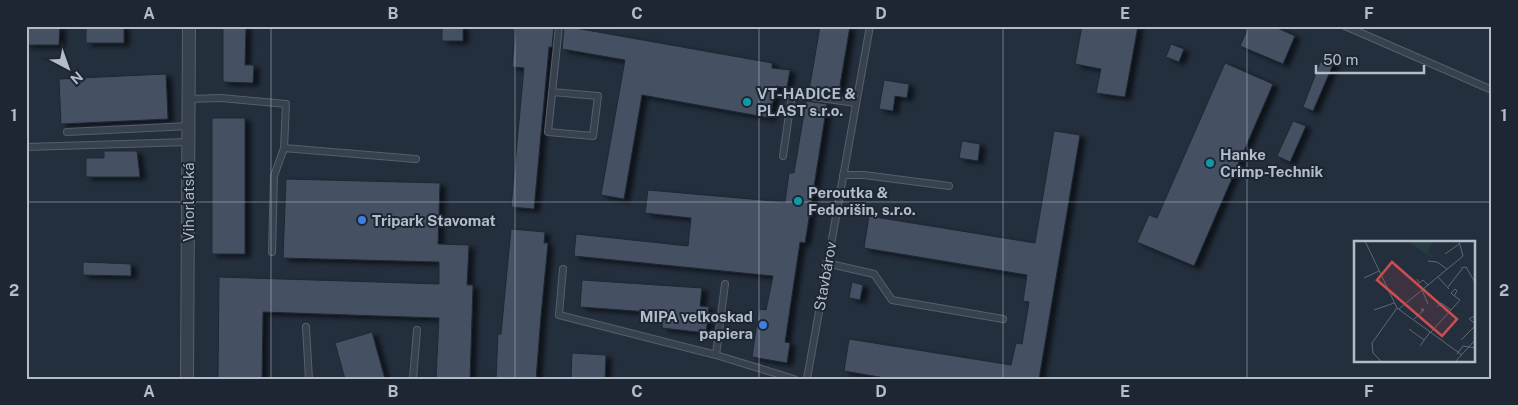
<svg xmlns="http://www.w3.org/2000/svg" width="1518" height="405" viewBox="0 0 1518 405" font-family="'Public Sans',sans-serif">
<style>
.building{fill:#455162;stroke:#1f2835;filter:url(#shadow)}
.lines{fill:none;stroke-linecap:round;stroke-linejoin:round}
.lane-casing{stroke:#565f6c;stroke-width:8}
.street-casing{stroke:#565f6c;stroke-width:14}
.lane{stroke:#38414e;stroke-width:6}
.street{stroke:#38414e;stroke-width:12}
.grid{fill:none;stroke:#b4bcc9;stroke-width:1;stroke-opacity:0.55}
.culture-dot{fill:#0f9aa8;stroke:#1d2633;stroke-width:2}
.shop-dot{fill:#3f7fe0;stroke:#1d2633;stroke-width:2}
.labels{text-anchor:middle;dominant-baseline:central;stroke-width:4;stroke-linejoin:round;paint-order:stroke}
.poi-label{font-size:15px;font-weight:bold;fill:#b4bcc9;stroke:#1d2633;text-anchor:start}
.street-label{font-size:15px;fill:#b4bcc9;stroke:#1d2633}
.inset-road{fill:none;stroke:#5e6776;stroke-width:1}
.view{fill:#ce4d50;fill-opacity:0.15;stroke:#ce4d50;stroke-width:2.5}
.inset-edge{fill:none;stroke:#b4bcc9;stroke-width:2.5}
.neatline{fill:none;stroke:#b4bcc9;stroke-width:2}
.grid-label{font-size:16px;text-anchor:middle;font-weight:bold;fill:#b4bcc9}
</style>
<defs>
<filter id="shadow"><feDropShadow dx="5.5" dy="3" stdDeviation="2.5" flood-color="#0009"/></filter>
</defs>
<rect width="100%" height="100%" fill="#242f3e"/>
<path class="building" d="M26,26H60L59,45H26Z
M86,26H124V43H86Z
M223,26H246L245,65H254L253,83L223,82Z
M442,26H463V41H442Z
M516,26H554L552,47H549L534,209L511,207L524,68L512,67Z
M564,26L772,63V68L790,70L787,88L776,86L770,118L642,95L624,199L601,195L625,60L562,49Z
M820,26H850L839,91L829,90V94L809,91Z
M1082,26H1138L1125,97L1096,93L1101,69L1075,64Z
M1249,26H1273L1295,36L1283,64L1240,46Z
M1171,44L1184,49L1179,62L1166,57Z
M1323,55L1335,60L1313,111L1303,107Z
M1225,63L1273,84L1194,266L1137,242L1149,215L1157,218Z
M166,74L168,119L61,124L59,79Z
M884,80L909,84L907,98L895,96L893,111L879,109Z
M806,101L827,104L805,243L800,242L785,342L790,343L787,363L752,357L759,309L766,310L773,276L574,256L576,234L688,246L691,218L645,213L648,190L785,202L789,173H794Z
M212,118H245V254H212Z
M1293,121L1306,126L1290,162L1277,156Z
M1054,131L1080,135L1039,379H891L844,371L849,339L1011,365L1016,343L1022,344L1029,302L1023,301L1027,275L864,248L869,216L1035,243Z
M962,141L980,144L978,161L959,158Z
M104,151H137L140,177H86V158H104Z
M286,179L440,183L438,244L469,245L467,285H473L470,379H436L439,318L263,312L262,379H218L219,277L439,284V262L283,258Z
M511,229L545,232L544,243H548L541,315L536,379H496L498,334H501Z
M83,262L131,264V276L83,275Z
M582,280L702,288L700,306L709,307L706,333L662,328L663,313L580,307Z
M852,282L863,285L860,300L849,298Z
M372,332L385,379H345L335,343Z
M572,353L606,355L605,379H571Z"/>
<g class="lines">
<defs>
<path id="lane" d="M1345,26L1492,90
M552,92L598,96L593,136L548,132L559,26
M189,99L221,98L286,104L284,148L416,159
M67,132L189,126
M26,147L189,142
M783,156L792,94L856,103
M843,175H864L949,186
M272,252L274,176L284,148
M826,263L874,274L892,300L1003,319
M563,269L559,315L716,355L794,379
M306,327L309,379
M716,355L725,284
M413,379L417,330
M807,379L870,26"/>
<path id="street" d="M187,379L189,26"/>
</defs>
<use href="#lane" class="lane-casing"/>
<use href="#street" class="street-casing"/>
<use href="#lane" class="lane"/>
<use href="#street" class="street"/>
</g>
<path class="grid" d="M271,26V379M515,26V379M759,26V379M1003,26V379M1247,26V379M26,202H1492"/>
<g class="culture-dot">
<circle cx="747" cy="102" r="5"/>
<circle cx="1210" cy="163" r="5"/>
<circle cx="798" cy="201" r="5"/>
</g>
<g class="shop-dot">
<circle cx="362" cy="220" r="5"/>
<circle cx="763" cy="325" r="5"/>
</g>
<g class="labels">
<g class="poi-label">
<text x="757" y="93">VT-HADICE &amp;<tspan x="757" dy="17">PLAST s.r.o.</tspan></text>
<text x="1220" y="154">Hanke<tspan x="1220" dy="17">Crimp-Technik</tspan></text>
<text x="808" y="192">Peroutka &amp;<tspan x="808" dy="17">Fedorišin, s.r.o.</tspan></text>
<text x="372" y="220">Tripark Stavomat</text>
<text x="753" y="316" text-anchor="end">MIPA veľkoskad<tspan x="753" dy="17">papiera</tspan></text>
</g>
<g class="street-label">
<text transform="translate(188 202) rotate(-90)">Vihorlatská</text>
<text transform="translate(825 276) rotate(-80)">Stavbárov</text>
</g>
</g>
<g transform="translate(1354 241)">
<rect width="121" height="121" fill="#242f3e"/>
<path d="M53,0H80L73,11L83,20Z" fill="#263c3f"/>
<path class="inset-road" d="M11,0L43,67L108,114M91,13L105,3M74,20L83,21L93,28M107,27L112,26L122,43M84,36L95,48M10,37L25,30M63,38L65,42L69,39L74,44M94,46L108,28M68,49L74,63M83,66L87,62L97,69M45,68L109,15L105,0M20,69L40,62M122,74L115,78L122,83M60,78L70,69L68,67V71M55,88L70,99M77,91L106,59L99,54L97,52L101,48L103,50L100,55M107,99L122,84M66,105L76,91M103,113L109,105L122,107M28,121L19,112L18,102L43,67M101,121L122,98"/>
<path class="view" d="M38,21L103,78L88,95L23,39Z"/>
<rect width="121" height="121" class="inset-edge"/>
</g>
<rect width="1518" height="405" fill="none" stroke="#1d2633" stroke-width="55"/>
<g transform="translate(68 68) rotate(139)" stroke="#1d2633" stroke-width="4" paint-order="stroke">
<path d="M0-4L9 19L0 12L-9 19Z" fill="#b4bcc9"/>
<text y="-8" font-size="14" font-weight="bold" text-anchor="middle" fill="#b4bcc9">N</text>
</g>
<path d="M1316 65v8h108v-8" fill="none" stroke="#b4bcc9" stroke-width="2.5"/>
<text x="1323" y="65" font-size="15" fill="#b4bcc9" stroke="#1d2633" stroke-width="4" paint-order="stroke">50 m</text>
<rect x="28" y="28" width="1462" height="350" class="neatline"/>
<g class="grid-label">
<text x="149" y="19">A</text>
<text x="393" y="19">B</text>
<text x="637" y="19">C</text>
<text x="881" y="19">D</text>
<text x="1125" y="19">E</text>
<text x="1369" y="19">F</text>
<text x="14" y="121">1</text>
<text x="1504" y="121">1</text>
<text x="14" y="296">2</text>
<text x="1504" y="296">2</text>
<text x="149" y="397">A</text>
<text x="393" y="397">B</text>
<text x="637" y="397">C</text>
<text x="881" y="397">D</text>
<text x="1125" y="397">E</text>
<text x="1369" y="397">F</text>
</g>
</svg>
